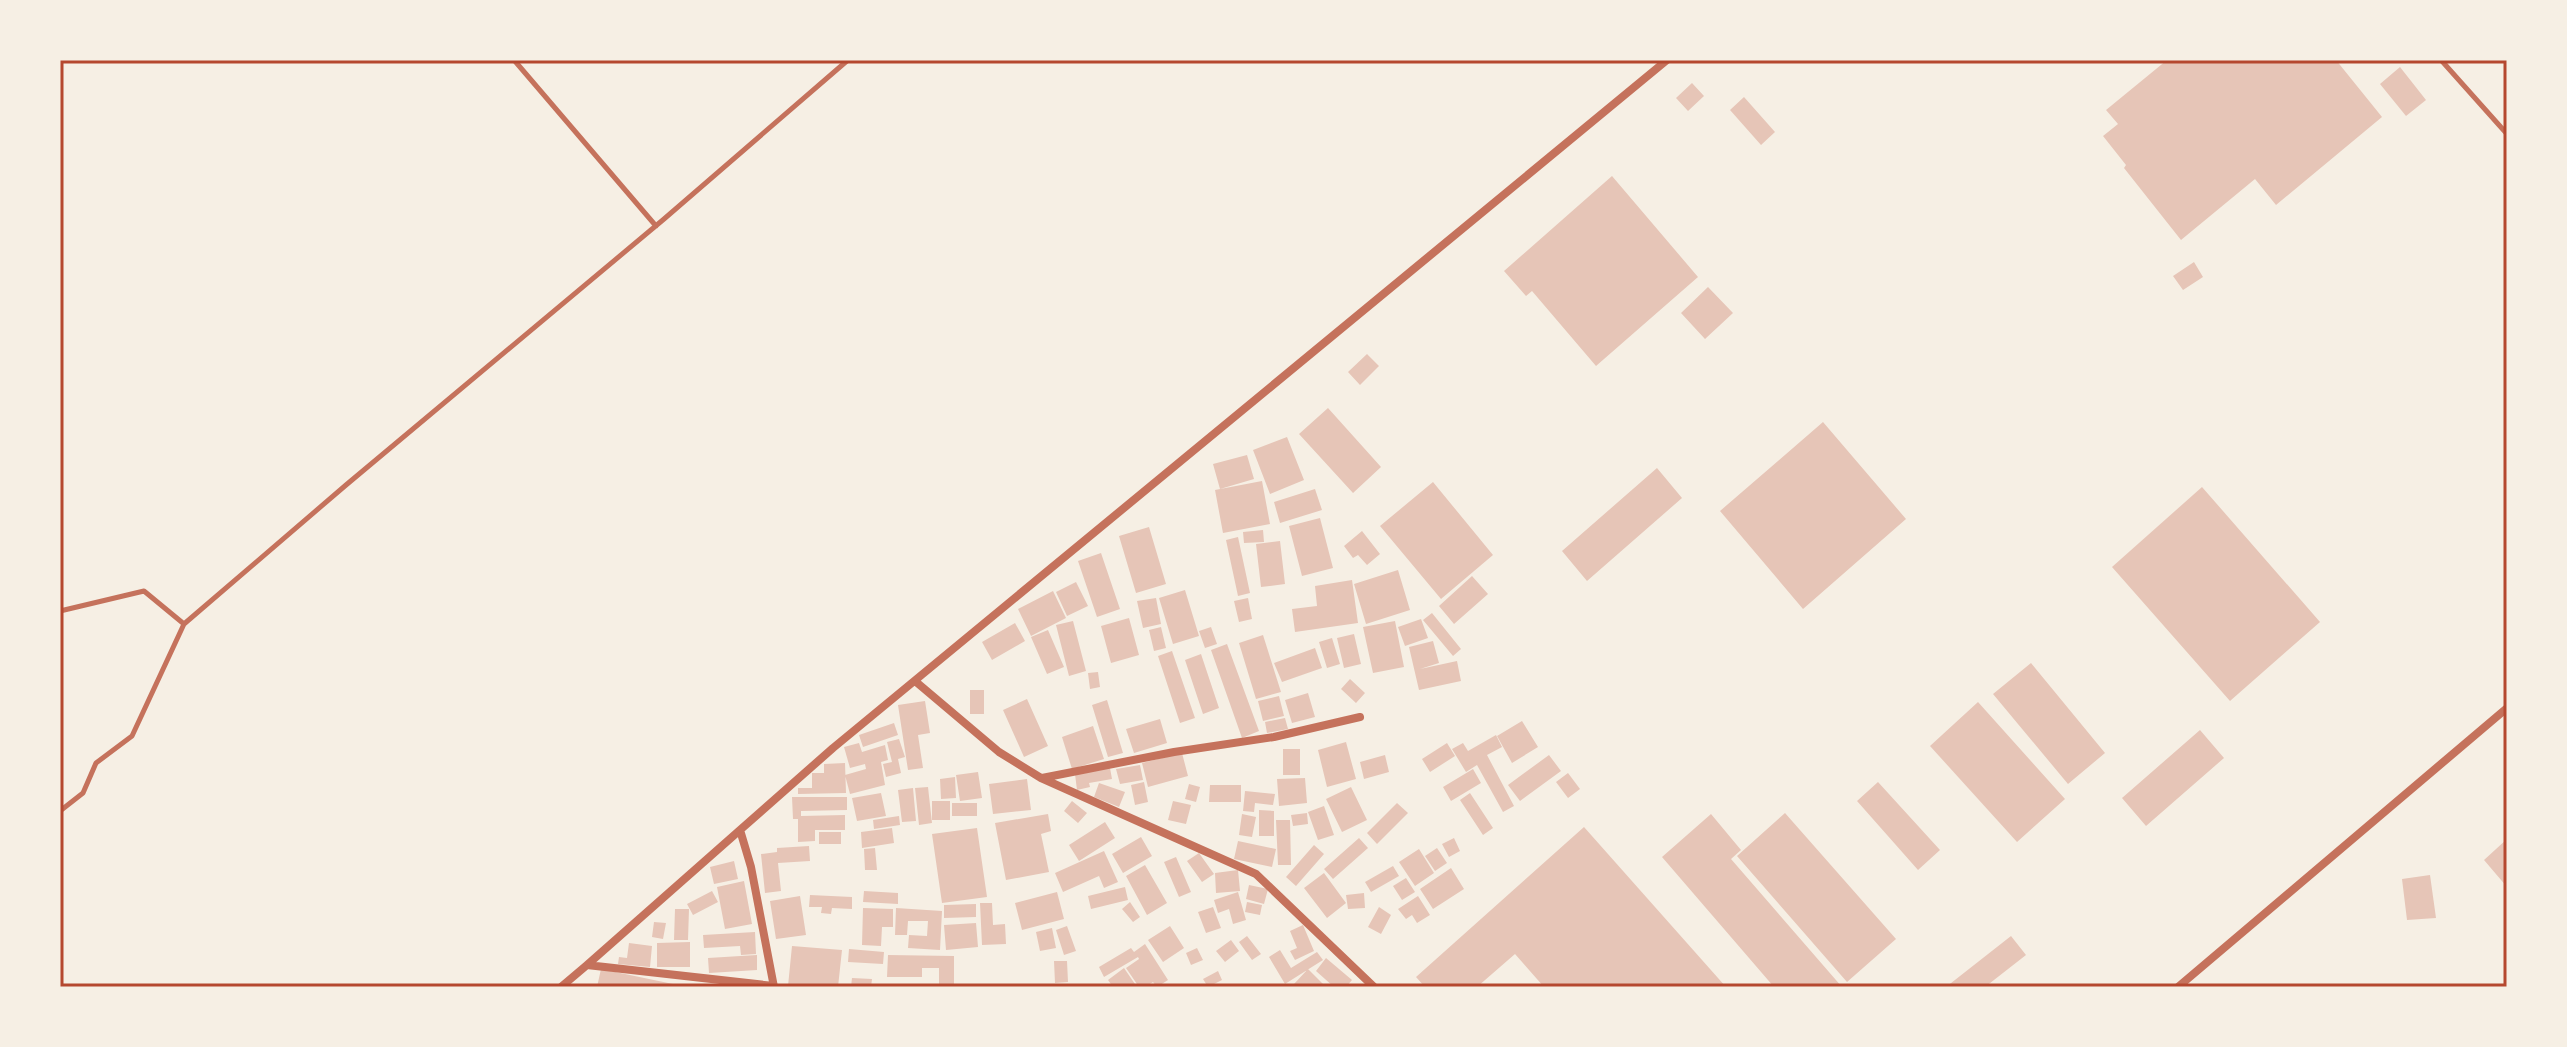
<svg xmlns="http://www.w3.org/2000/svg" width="2567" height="1047" viewBox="0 0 2567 1047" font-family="'IBM Plex Sans',sans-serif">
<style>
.building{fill:#e6c5b7}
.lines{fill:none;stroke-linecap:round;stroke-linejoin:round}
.service{stroke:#c5725c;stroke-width:5}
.minor{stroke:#c5725c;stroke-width:8}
.neatline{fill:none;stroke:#b5482f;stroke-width:3}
</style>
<rect width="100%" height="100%" fill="#f6efe4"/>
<path class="building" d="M2167,60H2336L2382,117L2276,205L2255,179L2181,240L2124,168L2126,165L2103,136L2118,124L2106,110Z
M2400,67L2426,100L2406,116L2380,84Z
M1692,83L1704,96L1688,111L1676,98Z
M1744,97L1775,132L1761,145L1730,110Z
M1612,176L1698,277L1596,366L1532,291L1526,296L1504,271Z
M2194,262L2203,277L2183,290L2173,276Z
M1708,287L1733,313L1705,339L1681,313Z
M1367,354L1379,366L1360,385L1348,372Z
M1328,408L1381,467L1353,493L1299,434Z
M1823,422L1906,519L1803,609L1720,511Z
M1287,437L1304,480L1270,494L1253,450Z
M1247,455L1254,479L1220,489L1213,464Z
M1657,468L1682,498L1587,581L1562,551Z
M1262,481L1270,524L1223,533L1215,490Z
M1433,482L1493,555L1441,599L1380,526Z
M2202,487L2320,622L2230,701L2112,567Z
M1315,489L1322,510L1280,523L1274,502Z
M1320,518L1333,568L1302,576L1289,526Z
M1149,527L1166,584L1136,593L1119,536Z
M1263,530L1264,542L1244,543L1243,532Z
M1362,531L1380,554L1367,565L1358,555L1353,558L1344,546Z
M1238,537L1250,593L1238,596L1226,540Z
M1280,541L1285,584L1261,587L1256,544Z
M1101,553L1120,609L1097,617L1078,561Z
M1398,570L1410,610L1366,624L1354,584Z
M1472,576L1488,594L1454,624L1439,606Z
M1352,580L1358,623L1295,632L1292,609L1317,606L1315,586Z
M1076,582L1088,606L1067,616L1056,592Z
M1185,590L1199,636L1173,644L1159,598Z
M1053,591L1066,618L1031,636L1018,609Z
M1156,598L1161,624L1143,628L1137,601Z
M1248,598L1252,619L1239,622L1234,601Z
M1432,613L1461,649L1453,656L1423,620Z
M1129,618L1139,655L1111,663L1101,626Z
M1421,619L1428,638L1405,646L1398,627Z
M1073,621L1086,671L1069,676L1056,625Z
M1395,621L1404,667L1373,673L1363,627Z
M1015,623L1025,641L992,660L982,642Z
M1161,627L1166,648L1154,651L1149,630Z
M1211,627L1217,644L1205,648L1199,631Z
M1048,630L1064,667L1047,674L1031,637Z
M1354,634L1361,664L1344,668L1337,638Z
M1263,635L1281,692L1256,699L1239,643Z
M1332,638L1340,664L1327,668L1319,642Z
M1433,641L1439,663L1420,669L1457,661L1461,681L1419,690L1409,647Z
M1227,644L1259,731L1242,738L1211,650Z
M1315,648L1322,668L1282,682L1274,663Z
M1172,651L1195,718L1180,723L1158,656Z
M1201,654L1219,708L1203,714L1185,660Z
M2031,663L2105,753L2068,784L1993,694Z
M1098,672L1100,687L1090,689L1088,673Z
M1350,679L1365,693L1356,703L1341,689Z
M970,690H984V714H970Z
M1308,693L1315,717L1292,723L1285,700Z
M1279,696L1284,716L1263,721L1258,701Z
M1027,699L1048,746L1024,757L1003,710Z
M1107,700L1123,753L1108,757L1092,705Z
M925,701L930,733L918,735L923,768L908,770L898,705Z
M1978,702L2065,799L2017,842L1930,746Z
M1285,718L1288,729L1267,733L1265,722Z
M1160,719L1167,743L1134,753L1126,729Z
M1522,721L1538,747L1512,763L1497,736Z
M894,723L898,735L863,747L859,735Z
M1093,726L1104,759L1072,769L1062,737Z
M2200,730L2224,758L2146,826L2122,798Z
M1496,735L1502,747L1487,755L1514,806L1503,812L1477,765L1466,772L1452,749L1463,743L1468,751Z
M899,739L905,757L898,759L901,773L886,777L883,764L892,762L887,742Z
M1346,742L1356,779L1327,787L1318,750Z
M859,743L862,752L885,745L888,760L881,762L885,785L850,794L845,775L866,769L865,764L850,768L844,747Z
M1447,743L1455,756L1430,772L1422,759Z
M1283,749H1300V775H1283Z
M1182,753L1188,776L1148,787L1142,763Z
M1385,755L1389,772L1364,779L1360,762Z
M1549,755L1561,771L1520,801L1508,785Z
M845,763L846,793L798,794V788H812V773H824V764Z
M1140,765L1143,780L1120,784L1116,769Z
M1110,768L1112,779L1089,783L1090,787L1077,790L1075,774Z
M1473,769L1481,783L1451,801L1443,787Z
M978,772L982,798L960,801L956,775Z
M1568,773L1580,789L1568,798L1556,782Z
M955,777L956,798L941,799L940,779Z
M1305,778L1307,803L1279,806L1277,779Z
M1027,779L1031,810L993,814L989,784Z
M1144,782L1148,802L1135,805L1131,785Z
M1878,782L1940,850L1918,870L1857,801Z
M1099,783L1125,792L1119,807L1094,797Z
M1189,784L1200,787L1196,802L1185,799Z
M1210,785H1241V802H1209Z
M928,787L932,823L919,825L915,788Z
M1351,787L1367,820L1342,832L1326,799Z
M913,788L916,821L902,822L898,790Z
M1245,791L1275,794L1273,805L1255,803L1254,812L1243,811Z
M881,793L886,816L857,821L852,798Z
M1470,793L1493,828L1483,835L1460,800Z
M792,797H847V810L801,811V816L845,815V830H815V841L798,842V819H793Z
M932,801H950V820H932Z
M1072,801L1087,813L1078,823L1064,811Z
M1173,801L1191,805L1186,824L1168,820Z
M952,803H977V816H952Z
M1397,803L1408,813L1377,844L1367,833Z
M1324,806L1334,835L1318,840L1308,812Z
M1259,810L1274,811V836H1259Z
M1307,813L1308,824L1293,826L1291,815Z
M1785,813L1896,939L1847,982L1737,856Z
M1048,814L1051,831L1041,834L1049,872L1006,880L995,823Z
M1242,814L1256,817L1252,837L1239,835Z
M1711,814L1741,850L1731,859L1842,987H1774L1662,857Z
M899,816L900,825L874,829L873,820Z
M1276,820H1290L1291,865H1278Z
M1105,822L1115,838L1079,861L1069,845Z
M1584,827L1726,987H1544L1515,954L1477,987H1425L1416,977Z
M892,828L894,843L862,848L861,832Z
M977,828L987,897L942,903L932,834Z
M819,832H841V844H819Z
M1141,837L1152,856L1123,873L1112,854Z
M1359,838L1368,848L1333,879L1324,869Z
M1454,838L1460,851L1449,857L1442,844Z
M2507,839V887L2484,860Z
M1238,841L1276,849L1272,867L1234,859Z
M1314,845L1324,854L1296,886L1286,877Z
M809,846L810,861L778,863L781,891L765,893L761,854L777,852V848Z
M875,848L877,870H865L864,849Z
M1437,848L1447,863L1435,871L1425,856Z
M1419,849L1434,873L1415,886L1399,862Z
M1104,851L1118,882L1104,888L1099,876L1063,892L1055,873Z
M1199,853L1214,874L1202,882L1187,861Z
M1176,857L1191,892L1179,897L1164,862Z
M734,861L738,879L714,884L710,867Z
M1145,865L1167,903L1147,915L1126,876Z
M1393,866L1399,876L1371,892L1365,882Z
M1451,868L1464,889L1433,909L1420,889Z
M1238,870L1240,891L1216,893L1215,873Z
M1324,873L1346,903L1327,918L1304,888Z
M2430,875L2436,918L2407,920L2402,879Z
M1406,878L1415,892L1402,900L1393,886Z
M744,881L752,924L725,929L717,887Z
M1249,885L1268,889L1264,904L1246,899Z
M1125,887L1128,900L1091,909L1088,896Z
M712,891L718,902L693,915L687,904Z
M864,891L898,893V904L863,902Z
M1057,892L1064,919L1022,930L1015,903Z
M1238,892L1246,920L1233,924L1229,909L1218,913L1214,900Z
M1364,893L1365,908L1348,909L1346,895Z
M810,895L852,897V909L832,908L831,914L821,913L822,907H809Z
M800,896L806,935L776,939L770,901Z
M1418,896L1430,915L1417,923L1412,915L1406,919L1398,909Z
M1130,902L1140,917L1133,922L1122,909Z
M1247,902L1262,905L1260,915L1245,912Z
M980,903H992L993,925L1005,924L1006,944L982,945Z
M976,904V917L944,918V905Z
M1213,907L1221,928L1206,933L1198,912Z
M1379,907L1391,915L1381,934L1368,927Z
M863,908L893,909V927H882L881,946L862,945Z
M896,908L942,911L940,950L908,948L909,935L927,936L928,921H908L907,935H895Z
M675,909H689L688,940H674Z
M654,922L666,923L663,939L652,937Z
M976,923L978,947L946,950L944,925Z
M1303,925L1314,951L1295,960L1290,951L1297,948L1290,931Z
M1067,926L1076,951L1064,955L1056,930Z
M1170,926L1184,948L1163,962L1148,940Z
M1052,928L1056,948L1040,951L1036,932Z
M755,932L756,954L741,955L740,946L704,948L703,935Z
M1247,936L1261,954L1252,960L1239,942Z
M2011,936L2026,955L1985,987H1946Z
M1231,940L1239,951L1225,962L1216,951Z
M690,942V967H657V943Z
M629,943L652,946L650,967L618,964L619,957L627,958Z
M1145,944L1168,980L1157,987L1153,982L1145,987H1139L1126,968L1139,959L1138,957L1104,977L1099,967L1131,948L1134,952Z
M792,946L842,950L838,987L788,986Z
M1197,948L1203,960L1191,965L1186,953Z
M849,949L884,952L883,964L848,962Z
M1280,950L1291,968L1317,952L1323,960L1285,984L1269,957Z
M757,955V970L709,973L708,958Z
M888,955L954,956V985H939V968H922V977H887Z
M1326,958L1352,980L1346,987H1334L1316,971Z
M1054,961H1067L1068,982L1055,983Z
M1124,968L1137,987H1113L1108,980Z
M601,969L673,984L672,987H597Z
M1308,969L1326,987H1297L1294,984Z
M1218,971L1222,980L1208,987L1203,979Z
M852,978L872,979L871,987H851Z"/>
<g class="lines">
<path class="service" d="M514,60L656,226
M2441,60L2507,134
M60,611L144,591L184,624
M60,811L83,793L96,763L132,736L184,624L346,485L664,219L848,60"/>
<path class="minor" d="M915,681L999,752L1041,778L1256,874L1374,987
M1042,778L1174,752L1274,737L1360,717
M587,965L740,830
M561,987L587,965L774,986
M774,987L751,867L740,830L833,748L1667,60
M2178,987L2507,708"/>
</g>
<rect width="2567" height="1047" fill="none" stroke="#f6efe4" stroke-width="124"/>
<rect x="62" y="62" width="2443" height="923" class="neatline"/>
</svg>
